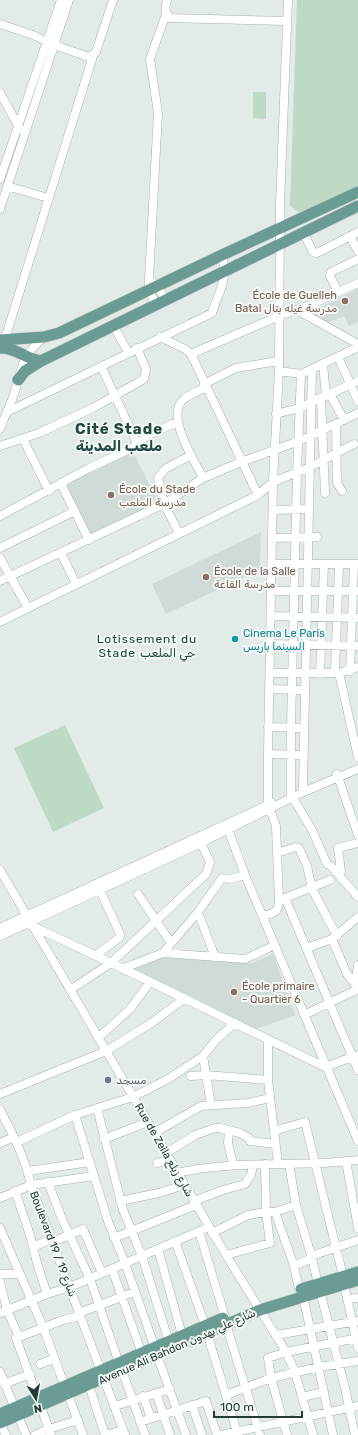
<svg xmlns="http://www.w3.org/2000/svg" width="358" height="1435" viewBox="0 0 358 1435" font-family="Rubik,'Noto Naskh Arabic',sans-serif">
<style>
.built{fill:#d0dad7}
.green{fill:#bddac7}
.lines{fill:none;stroke-linecap:round;stroke-linejoin:round}
.minor-casing{stroke:#a5b2ae;stroke-width:9}
.major-casing{stroke:#c2c8c7;stroke-width:12}
.minor{stroke:#fff;stroke-width:8}
.major{stroke:#6b9c93;stroke-width:11}
.education-dot{fill:#8d6e63;stroke:#f2f7f5;stroke-width:1.5}
.culture-dot{fill:#0f9aa8;stroke:#f2f7f5;stroke-width:1.5}
.worship-dot{fill:#6b7280;stroke:#f2f7f5;stroke-width:1.5}
.labels{text-anchor:middle;dominant-baseline:central;stroke-width:4;stroke-linejoin:round;paint-order:stroke}
.education-label{font-size:11px;fill:#785e54;stroke:#f2f7f5;text-anchor:start}
.culture-label{font-size:11px;fill:#0d838f;stroke:#f2f7f5;text-anchor:start}
.worship-label{font-size:11px;fill:#5b616d;stroke:#f2f7f5;text-anchor:start}
.street-label{font-size:11px;fill:#243a36;stroke:#f2f7f5}
.neighbourhood-label{font-size:12px;letter-spacing:1px;fill:#224a43;stroke:#f2f7f5}
.district-label{font-size:15px;font-weight:bold;letter-spacing:1px;fill:#224a43;stroke:#f2f7f5}
</style>
<rect width="100%" height="100%" fill="#e2ebe7"/>
<path class="built" d="M358,289V322L349,326L344,316L324,324L308,313Z
M133,452L159,504L90,537L63,486Z
M261,532L260,570L166,614L152,584Z
M273,954L295,1015L257,1029L133,968L161,956L251,963Z"/>
<path class="green" d="M297,0H358V187L301,214L290,206Z
M253,92H266V119L253,118Z
M65,725L104,808L53,832L14,748Z"/>
<g class="lines">
<defs>
<path id="minor" d="M167,0C165,8 164,12 170,18L287,21
M0,24L33,35L54,45L89,57L96,52L113,0
M0,93L20,129
M0,179L61,0
M7,186L48,198
M0,209L69,0
M303,232L313,252L317,253L358,232
M350,236L358,251
M154,283L158,286L165,300
M338,292L330,276L331,272L358,259
M156,305L149,290V279L158,113L150,59L166,14
M297,310L358,344
M113,325L128,352
M160,337L185,349L191,354L258,495
M5,339L93,56
M191,354L279,316L310,305L358,283
M338,357L358,401
M323,364L326,396
M101,366L137,443
M279,371L301,374L358,347
M204,384L236,368L278,361
M330,394L344,420
M321,398L325,493
M7,412L212,313C220,288 228,282 222,255
M276,414L299,408L358,381
M336,424L337,483L342,491
M0,429C4,418 9,408 13,397C23,368 19,359 44,337
M23,439L49,491
M0,446L39,433L93,408L144,379L146,369L137,348
M203,478C195,461 164,415 184,399C190,394 199,391 206,388
M61,484L89,540
M274,510L309,509
M0,516L89,468L132,448L148,435L177,422
M179,533L164,504L158,478L165,469L191,455
M273,538L317,537
M0,548L75,511
M61,553L76,584
M0,558L28,608
M272,564H358
M0,581L164,504L203,478L241,462L299,441L358,413
M271,591H357
M271,616L358,618
M0,622L258,495L273,482L310,467L354,444
M270,644L358,646
M350,671L354,564
M270,673H339L358,667
M335,673L339,564
M339,673L358,757
M320,674L324,564
M269,689L304,690
M268,727L304,728
M268,754L303,755
M337,774L358,835
M301,793L303,788L312,369
M291,794V727L297,472L301,374
M293,798L312,830L327,864L331,866L358,897
M227,826L245,875L358,1141
M277,853L296,847L299,848L307,866L312,889L337,936
M0,870L226,1255L286,1352L295,1372L313,1435
M338,874L341,872L338,848L358,843
M138,894L171,943
M285,898L358,1070
M280,900L330,880
M198,912L215,957
M263,916C274,913 279,912 279,900L276,826L268,804V754L273,482L279,371L280,203L288,0
M32,926C131,971 227,1020 325,1067L358,1055
M0,928L272,803
M0,936L201,843L301,793L358,769
M332,939L347,974L358,988
M306,948L332,939L358,917
M163,953L198,912L222,878L229,879L245,875
M96,955L120,937V934L100,890
M124,968L163,953L245,959L275,945
M355,984L358,965
M70,990L111,963L206,874L210,862L199,839
M304,1015L358,989
M98,1038L130,1009L150,982
M268,1041V1080L278,1164
M203,1056L211,1105
M191,1076L206,1075L268,1080
M0,1094L106,1051L150,1024L185,998
M97,1108L123,1210L142,1256L169,1342
M0,1110C13,1134 25,1158 31,1185L125,1435
M75,1115L108,1221L125,1263L155,1348
M229,1131L228,1143L233,1164
M274,1131L305,1122L343,1276
M154,1133L201,1106L248,1103L270,1098
M104,1139L148,1122
M17,1142L75,1115L133,1097L168,1079L203,1056L216,1040L235,1023
M0,1143L14,1137
M166,1153L195,1135L215,1128H220L240,1133L249,1138L250,1141L275,1144
M346,1161L358,1228
M157,1163L170,1160
M265,1164L266,1212H275L294,1266L299,1289
M289,1164L296,1205L312,1258L318,1284
M28,1171L90,1162
M177,1173C237,1159 298,1168 358,1160
M48,1182L62,1219L90,1279L119,1363
M15,1191L30,1235L37,1263L47,1294
M0,1198L31,1185L94,1176
M120,1201L159,1193L184,1185
M194,1201L223,1190L245,1184L251,1175L253,1165
M275,1212L296,1205
M0,1228L20,1274
M199,1231L225,1317
M212,1233L248,1215L266,1212L270,1243L226,1255
M114,1238L196,1205
M175,1241L205,1325
M53,1242L83,1229L102,1273
M33,1247L51,1239
M158,1249L182,1335
M294,1266L312,1258L314,1255L358,1240
M112,1269L142,1354
M0,1274H20L43,1327L65,1387
M0,1282L7,1310L19,1337L16,1338L51,1435
M344,1284L358,1348
M320,1291L345,1388L355,1435
M303,1296L333,1435
M347,1299L358,1298
M0,1313L47,1294L70,1287L209,1227
M79,1313L134,1292
M226,1324L260,1435
M207,1333L238,1435
M276,1335L358,1321
M19,1337L63,1320L79,1316
M157,1355L186,1435
M40,1364L54,1359
M122,1370L145,1435
M0,1372L26,1435
M4,1384L30,1374
M89,1385L105,1435
M156,1393L170,1435
M68,1394L83,1435
M226,1395L271,1378L319,1367L358,1361
M143,1396L151,1418
M302,1397L324,1392
M192,1405L202,1435
M115,1406L170,1389
M140,1422L206,1401L217,1435
M0,1423L6,1435
M35,1435L49,1429L78,1420
M105,1435L123,1430
M221,1435L358,1406
M287,1435L271,1378L268,1358L286,1352L358,1338"/>
<path id="major" d="M0,340L44,337L59,333L222,255L358,192
M0,348C15,347 26,359 41,361L358,206
M18,380L25,371L41,361
M301,1289L358,1272
M0,1414L223,1318
M0,1423L260,1310L358,1280"/>
</defs>
<use href="#minor" class="minor-casing"/>
<use href="#major" class="major-casing"/>
<use href="#minor" class="minor"/>
<use href="#major" class="major"/>
</g>
<g class="education-dot">
<circle cx="345" cy="301" r="4"/>
<circle cx="111" cy="495" r="4"/>
<circle cx="206" cy="577" r="4"/>
<circle cx="234" cy="992" r="4"/>
</g>
<circle class="culture-dot" cx="235" cy="639" r="4"/>
<circle class="worship-dot" cx="108" cy="1080" r="4"/>
<g class="labels">
<g class="education-label">
<text x="337" y="295" text-anchor="end">École de Guelleh<tspan x="337" dy="13">Batal مدرسة غيله بتال</tspan></text>
<text x="119" y="489">École du Stade<tspan x="119" dy="13">مدرسة الملعب</tspan></text>
<text x="214" y="571">École de la Salle<tspan x="214" dy="13">مدرسة القاعة</tspan></text>
<text x="242" y="986">École primaire<tspan x="242" dy="13">- Quartier 6</tspan></text>
</g>
<g class="culture-label">
<text x="243" y="633">Cinema Le Paris<tspan x="243" dy="13">السينما باريس</tspan></text>
</g>
<g class="worship-label">
<text x="116" y="1080">مسجد</text>
</g>
<g class="street-label">
<text transform="translate(164 1150) rotate(60)">Rue de Zeila شارع زيلع</text>
<text transform="translate(53 1244) rotate(69)">Boulevard 19 / شارع 19</text>
<text transform="translate(177 1347) rotate(-24)">Avenue Ali Bahdon شارع علي بهدون</text>
</g>
<g class="neighbourhood-label">
<text x="147" y="639">Lotissement du<tspan x="147" dy="14">Stade حي الملعب</tspan></text>
</g>
<g class="district-label">
<text x="119" y="429">Cité Stade<tspan x="119" dy="17">ملعب المدينة</tspan></text>
</g>
</g>
<g transform="translate(36 1399) rotate(169)" stroke="#f2f7f5" stroke-width="3" paint-order="stroke">
<path d="M0-3L7 15L0 10L-7 15Z" fill="#243a36"/>
<text y="-6" font-size="11" font-weight="bold" text-anchor="middle" fill="#243a36">N</text>
</g>
<path d="M214 1411v6h88v-6" fill="none" stroke="#243a36" stroke-width="2"/>
<text x="220" y="1411" font-size="12" fill="#243a36" stroke="#f2f7f5" stroke-width="3" paint-order="stroke">100 m</text>
</svg>
